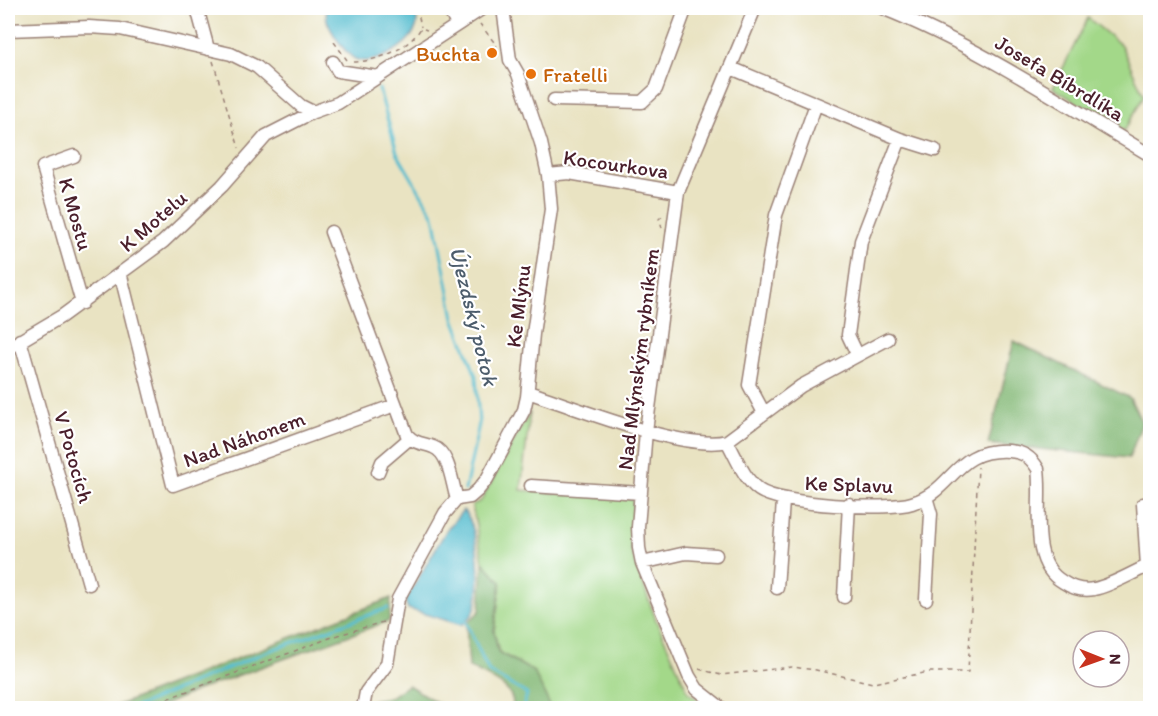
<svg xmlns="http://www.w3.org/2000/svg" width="1158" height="716" viewBox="0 0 1158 716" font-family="Itim,sans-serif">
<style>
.green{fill:#a3d889;stroke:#767c5a;stroke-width:1.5}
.forest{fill:#82b875;stroke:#666c50;stroke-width:1.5}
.water{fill:#51bbce;stroke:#4e6d7c;stroke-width:1.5}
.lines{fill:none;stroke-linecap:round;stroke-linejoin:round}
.stream{stroke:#51bbce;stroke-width:3}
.minor-casing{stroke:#9a8176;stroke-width:15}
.path{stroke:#9a8176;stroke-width:1.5;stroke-dasharray:4.5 4.5;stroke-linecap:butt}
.minor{stroke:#fff;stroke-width:12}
.food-dot{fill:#e8710a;stroke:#fff;stroke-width:2}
.labels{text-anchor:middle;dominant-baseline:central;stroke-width:4.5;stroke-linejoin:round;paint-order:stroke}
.food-label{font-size:21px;fill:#c56008;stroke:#fff;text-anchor:end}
.street-label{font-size:21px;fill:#4a1f2b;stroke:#fff}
.water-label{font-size:22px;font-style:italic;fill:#4d5d6c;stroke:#fff}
</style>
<rect width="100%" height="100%" fill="#fff"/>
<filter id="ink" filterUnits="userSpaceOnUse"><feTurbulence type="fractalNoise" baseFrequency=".0167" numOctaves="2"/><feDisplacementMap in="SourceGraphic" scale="12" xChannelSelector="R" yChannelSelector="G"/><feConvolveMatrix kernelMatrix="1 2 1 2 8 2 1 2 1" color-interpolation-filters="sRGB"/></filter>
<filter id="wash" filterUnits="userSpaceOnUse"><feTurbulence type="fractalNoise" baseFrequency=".008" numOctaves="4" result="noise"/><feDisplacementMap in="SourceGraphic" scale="24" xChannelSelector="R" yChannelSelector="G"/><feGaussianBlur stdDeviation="1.35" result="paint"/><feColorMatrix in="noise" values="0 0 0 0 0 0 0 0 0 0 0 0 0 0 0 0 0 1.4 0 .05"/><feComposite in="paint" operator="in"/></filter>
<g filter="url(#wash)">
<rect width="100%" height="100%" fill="#e9e3c2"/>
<path class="green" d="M1088,18L1121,45L1144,96L1124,131L1053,88Z
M530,412L521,490L633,499L631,551L656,620L688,692L709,708H551L534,672L499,652L494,631L501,582L483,562L472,505L481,501Z"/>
<path class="forest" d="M1014,341L1130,398L1142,423L1129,458L988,444Z
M483,562L501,582L494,631L498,652L534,672L551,708H512C519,687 483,676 469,667L466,624L480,611Z
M391,598L389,621L198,690L157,708H111Z
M408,685L446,708H374L370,704L372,700L390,697Z"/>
<path class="water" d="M327,8H413C416,15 419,22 415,30C407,47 373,67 355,59C347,55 341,45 336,38C330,28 324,20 327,8Z
M463,510C479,522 483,593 474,611C472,616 465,622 461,625L408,609L405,601L446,531Z"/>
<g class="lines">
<path class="stream" d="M379,89L397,153L434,216L454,318L476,376L479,424L465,490
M464,618L489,672L527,694L523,708
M134,708L266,652L388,608
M378,708L402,703L431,708"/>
</g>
</g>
<g filter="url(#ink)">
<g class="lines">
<defs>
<path id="minor" d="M197,8L208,49
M448,8L457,24
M882,8C978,46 1062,103 1150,155
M8,30L89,27L120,29L231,54L257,67L301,106L313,112
M333,62L338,71L378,77
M731,68L900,139L935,150
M554,100L642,102L656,89L686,8
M74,156L43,167L82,303
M548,175L569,173L678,192
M331,232L407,435C415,444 423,443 433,447C450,453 452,485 457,499
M121,276L173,485L395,405
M20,340L89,584
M8,348L62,316L163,242L222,186L266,136L313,112L338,103L483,8
M857,354L848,335L861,241L900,139
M528,392C574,407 685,452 727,441C736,457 744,479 759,490C780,505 887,511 912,503C955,490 953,448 1009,451C1023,452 1031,457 1038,469C1043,504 1027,562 1063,582C1072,588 1083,591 1094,589C1113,585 1133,572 1150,565
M764,413L749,385L776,215L816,104
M727,441L801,386L888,339
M378,472L382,462L410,438
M531,486L641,493
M1143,504L1147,566
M642,563L686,553L716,555
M777,588L783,501
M844,597L849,504
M926,599L931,514L926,497
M363,708L366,692L387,664L398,599L445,513L457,499L470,497L478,490L487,479L524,410L527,397L533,334L551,209L548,175L541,143L518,74L510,60L503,8
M721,708L697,689L689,676L642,563L639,548L638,527L646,431L678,192L755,8"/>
</defs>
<use href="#minor" class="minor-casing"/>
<path class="path" d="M417,8L421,27
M856,8L872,14
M480,24L497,46
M334,42L347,60
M213,61L239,148
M354,62C378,61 409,49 421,28L427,30
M662,228L659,219L663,215
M699,669L721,675L792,667L816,670L873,683L929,672H968L978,467
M142,708L335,636L383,622"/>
<use href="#minor" class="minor"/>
</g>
</g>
<g class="food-dot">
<circle cx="492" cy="53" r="6"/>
<circle cx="531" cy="74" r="6"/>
</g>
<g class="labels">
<g class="food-label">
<text x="480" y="53">Buchta</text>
<text x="543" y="74" text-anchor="start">Fratelli</text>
</g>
<g class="street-label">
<text transform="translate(1060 78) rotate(31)">Josefa Bíbrdlíka</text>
<text transform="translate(616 164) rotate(8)">Kocourkova</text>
<text transform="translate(76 214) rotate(74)">K Mostu</text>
<text transform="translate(153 221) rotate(-41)">K Motelu</text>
<text transform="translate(518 306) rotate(-83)">Ke Mlýnu</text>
<text transform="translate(638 359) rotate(-83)">Nad Mlýnským rybníkem</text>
<text transform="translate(244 439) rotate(-20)">Nad Náhonem</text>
<text transform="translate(74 457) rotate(74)">V Potocích</text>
<text transform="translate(849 484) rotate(2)">Ke Splavu</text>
</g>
<g class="water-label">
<text transform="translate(474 316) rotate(76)">Újezdský potok</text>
</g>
</g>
<rect width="1158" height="716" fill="none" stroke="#fff" stroke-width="30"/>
<g transform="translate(1101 659) rotate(91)"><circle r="28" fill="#ffffff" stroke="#b7a5aa" stroke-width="1.5"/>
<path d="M0-4.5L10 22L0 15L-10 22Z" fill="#c8321e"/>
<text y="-9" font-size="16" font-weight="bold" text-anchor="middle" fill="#4a1f2b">N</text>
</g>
</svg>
